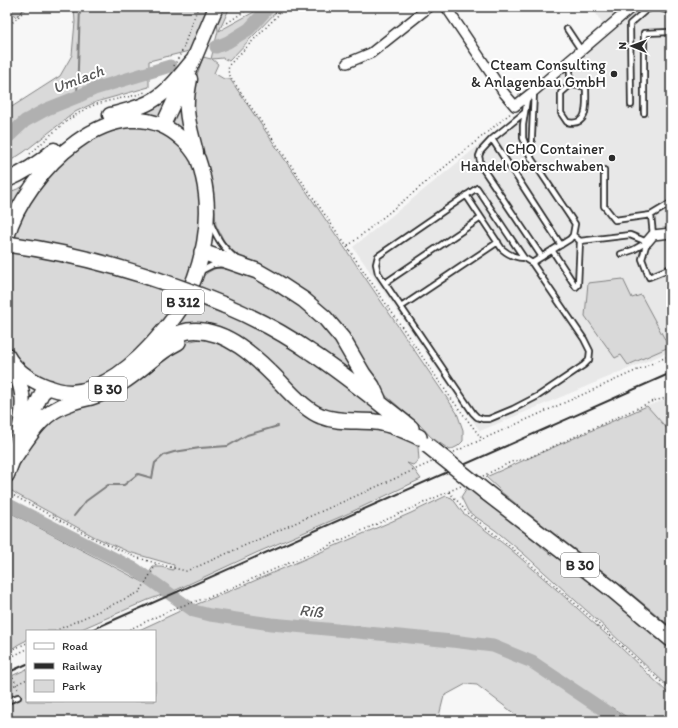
<svg xmlns="http://www.w3.org/2000/svg" width="678" height="728" viewBox="0 0 678 728" font-family="Itim,sans-serif">
<style>
.built{fill:#e8e8e8}
.green{fill:#d9d9d9;stroke:#828282}
.lines{fill:none;stroke-linecap:round;stroke-linejoin:round}
.stream{stroke:#7b7b7b;stroke-width:2}
.river{stroke:#b0b0b0;stroke-width:13}
.service-casing{stroke:#2b2b2b;stroke-width:8}
.minor-casing{stroke:#2b2b2b;stroke-width:12}
.primary-casing{stroke:#2b2b2b;stroke-width:17}
.trunk-casing{stroke:#2b2b2b;stroke-width:18}
.path{stroke:#2b2b2b;stroke-width:1.5;stroke-dasharray:1 3;stroke-linecap:butt}
.service{stroke:#fff;stroke-width:4.5}
.minor{stroke:#fff;stroke-width:9}
.primary{stroke:#fff;stroke-width:14}
.trunk{stroke:#fff;stroke-width:15}
.rail{stroke:#2b2b2b;stroke-width:2}
.trunk-bridge-casing{stroke:#2b2b2b;stroke-width:18;stroke-linecap:butt}
.trunk-bridge{stroke:#fff;stroke-width:15}
.poi-dot{fill:#2b2b2b;stroke:#fff;stroke-width:1.5}
.labels{text-anchor:middle;dominant-baseline:central;stroke-width:4;stroke-linejoin:round;paint-order:stroke}
.shield{fill:#fff;stroke:#6b6b6b;stroke-width:1}
.shield-label{font-size:14px;font-weight:bold;fill:#2b2b2b}
.poi-label{font-size:15px;fill:#2b2b2b;stroke:#fff;text-anchor:end}
.water-label{font-size:16px;font-style:italic;fill:#5a5a5a;stroke:#fff}
</style>
<rect width="100%" height="100%" fill="#f7f7f7"/>
<filter id="ink" filterUnits="userSpaceOnUse"><feTurbulence type="fractalNoise" baseFrequency=".025" numOctaves="2"/><feDisplacementMap in="SourceGraphic" scale="8" xChannelSelector="R" yChannelSelector="G"/><feConvolveMatrix kernelMatrix="1 2 1 2 8 2 1 2 1" color-interpolation-filters="sRGB"/></filter>
<g filter="url(#ink)">
<path class="built" d="M592,7H671V351L480,431L353,247L467,155L517,113L573,52L603,25Z
M671,398V433L647,406Z"/>
<path class="green" d="M7,7H26L16,17Z
M74,7H209L200,30L189,51L149,61V87L96,102L75,112L24,152L7,163V110L60,76L72,55L75,22Z
M222,7H230L219,31L254,12L260,7H281L229,61L223,58L212,59L218,64L214,73L224,79H230L457,413L463,430V441L458,446L450,450L431,437L420,425L384,394L371,379L346,332L233,251L224,241L216,225L213,188L206,163L198,143L192,116L195,81L203,57L211,59L218,31L217,23Z
M184,84L191,143L166,125Z
M172,90L162,114L158,117L150,118L133,113Z
M142,124L171,135L193,160L202,190L199,250L180,303L131,360L87,385L61,387L31,376L8,349L7,346V248L11,234L47,173L92,136Z
M27,183L7,223V193L20,188Z
M217,268L232,270L259,279L279,289L329,327L361,381L244,306L216,293L195,285C202,277 206,272 217,268Z
M623,279L632,298L641,295L669,347L628,365L621,355L615,358L585,316L588,283Z
M190,301L223,314L225,311L286,342L387,415L363,417L318,410L267,362L229,330L201,323L188,327L173,328Z
M200,339H213L233,346L293,403L375,426L410,441L418,447L419,460L413,465L407,463L413,468L421,479L347,514L256,553L176,590L148,600L77,631H27V640L19,644L7,652V511L143,582L153,567H161L173,570L174,565L129,552L95,537L18,495L9,489L15,472L24,455L50,417L175,347L187,342Z
M7,378L15,396V411L7,443Z
M647,406L671,433V594L669,596L671,599V627C616,579 557,537 500,491V490L486,477Z
M468,486C487,500 507,514 525,530C537,540 542,553 558,556L649,627L671,647V688H670L607,629L524,554L495,530L473,515L468,511L461,497Z
M446,496L452,498L463,513L509,548L557,590L618,645L671,696V721H633L611,707L607,721H522L520,718L477,685L466,684L444,696L438,720L348,718L287,721H7V678L27,669V701H155V631H137L180,611L247,584L411,513Z"/>
<g class="lines">
<path class="stream" d="M77,97L80,7
M74,516L86,501L108,485H124L138,474L152,478L155,463L164,455L174,452L200,448L228,446L247,435L278,426"/>
<path class="river" d="M216,47L228,42L249,29L269,7
M7,138L25,121L47,109L77,97L94,89L170,66
M7,504L135,569L194,611L210,615L271,624L305,627L452,641L493,646L532,662L620,721"/>
<defs>
<path id="service" d="M567,29L581,50
M566,64L570,69V85L561,93V113L567,122C589,127 586,105 586,89L583,86L570,85
M527,99L523,125V138L531,158L575,224L573,235L570,239L532,263
M631,105L630,24L646,10L653,7
M524,113L492,139L481,151L479,156L481,166L542,257
M644,113V33L671,32
M492,139L561,245
M531,156L534,92
M604,170V206L615,220L651,215
M477,188L524,258L532,263L584,339L590,351L589,360L584,365L538,396L513,409L489,419H483L477,417L473,413L378,273L376,264L378,256Z
M466,195L502,249C509,255 515,258 524,258
M211,224C218,240 222,246 235,258
M573,235L580,241L630,235L647,242
M653,235L651,215L671,203
M647,242L642,259L649,277L671,268
M552,250L576,287L578,285L580,241
M621,254L633,250L647,242
M201,271L213,265L222,264
M385,283L481,218
M401,307L498,242
M7,701L18,697"/>
<path id="minor" d="M446,7L504,93L515,106L534,91L632,7
M663,7L671,9
M347,63L371,53L429,7
M647,242L653,235L671,233"/>
<path id="primary" d="M190,79C188,89 186,100 187,110C188,125 193,139 196,153
M110,115C125,111 142,108 155,99C170,90 182,73 194,59
M163,125L194,59L216,7
M7,180C24,173 40,162 54,150
M7,237C24,174 117,79 182,139C188,144 194,152 198,159C200,165 202,171 203,177C213,219 203,266 183,304C178,313 171,322 164,330C142,357 108,390 71,392C61,392 52,389 43,385C29,379 15,370 7,355
M12,365C16,374 21,384 22,394C25,414 17,438 13,457
M7,475L13,459L40,397L42,393L49,387"/>
<path id="trunk" d="M202,252L257,271L278,283L304,300L325,318L342,338L363,374L372,386L378,399
M224,305C255,318 285,334 312,353C347,376 379,403 411,428
M152,345C163,340 176,333 188,331C225,326 258,359 281,383C291,394 307,411 321,416C338,423 357,420 375,422C390,423 405,431 419,437
M13,459C29,436 42,412 70,403C77,400 84,399 91,397C101,394 112,389 121,383C141,371 157,352 178,342
M487,493L614,591L671,639"/>
</defs>
<use href="#service" class="service-casing"/>
<use href="#minor" class="minor-casing"/>
<use href="#primary" class="primary-casing"/>
<use href="#trunk" class="trunk-casing"/>
<path class="path" d="M286,7L229,65L228,71L231,78L450,397L482,439
M224,25L251,7
M7,28L28,7
M174,66L182,51L198,7
M30,154C50,136 70,114 97,104C113,99 129,98 145,92
M348,246L512,112
M454,452L671,355
M483,476L511,462L528,458L653,401L671,397
M7,492L95,539L135,557L166,566L186,571L201,565L432,462
M449,492L461,505L466,512L511,547L596,622L671,691
M55,631L140,592L157,563
M126,631L175,608L215,595L319,550L461,486
M7,652L27,643
M7,659L27,649
M13,677L19,691
M7,689L27,679
M155,693L156,694"/>
<use href="#service" class="service"/>
<use href="#minor" class="minor"/>
<use href="#primary" class="primary"/>
<use href="#trunk" class="trunk"/>
<path class="rail" d="M89,631L671,373
M7,673L27,664"/>
<defs>
<path id="trunk-bridge" d="M7,244C81,254 155,276 224,305
M427,445L487,493"/>
</defs>
<use href="#trunk-bridge" class="trunk-bridge-casing"/>
<use href="#trunk-bridge" class="trunk-bridge"/>
</g>
</g>
<g class="poi-dot">
<circle cx="614" cy="74" r="4"/>
<circle cx="612" cy="158" r="4"/>
</g>
<g class="labels">
<g class="shield">
<rect x="162" y="290" width="42" height="24" rx="3"/>
<rect x="89" y="377" width="38" height="24" rx="3"/>
<rect x="561" y="553" width="38" height="24" rx="3"/>
</g>
<g class="shield-label">
<text x="183" y="302">B 312</text>
<text x="108" y="389">B 30</text>
<text x="580" y="565">B 30</text>
</g>
<g class="poi-label">
<text x="606" y="65">Cteam Consulting<tspan x="606" dy="17">&amp; Anlagenbau GmbH</tspan></text>
<text x="604" y="149">CHO Container<tspan x="604" dy="17">Handel Oberschwaben</tspan></text>
</g>
<g class="water-label">
<text transform="translate(78 79) rotate(-21)">Umlach</text>
<text transform="translate(311 611) rotate(6)">Riß</text>
</g>
</g>
<rect width="678" height="728" fill="none" stroke="#fff" stroke-width="24"/>
<rect x="12" y="12" width="654" height="704" fill="none" stroke="#2b2b2b" stroke-width="1.5" filter="url(#ink)"/>
<rect x="26" y="630" width="130" height="72" fill="#ffffff" stroke="#aaaaaa"/>
<rect x="34" y="643" width="20" height="6" fill="#ffffff" stroke="#aaaaaa"/>
<text x="62" y="650" font-size="12" fill="#2b2b2b">Road</text>
<rect x="34" y="663" width="20" height="6" fill="#2b2b2b" stroke="#aaaaaa"/>
<text x="62" y="670" font-size="12" fill="#2b2b2b">Railway</text>
<rect x="34" y="680" width="20" height="12" fill="#d9d9d9" stroke="#aaaaaa"/>
<text x="62" y="690" font-size="12" fill="#2b2b2b">Park</text>
<g transform="translate(632 46) rotate(271)" stroke="#ffffff" stroke-width="3" paint-order="stroke">
<path d="M0-3L7 15L0 10L-7 15Z" fill="#2b2b2b"/>
<text y="-6" font-size="11" font-weight="bold" text-anchor="middle" fill="#2b2b2b">N</text>
</g>
</svg>
